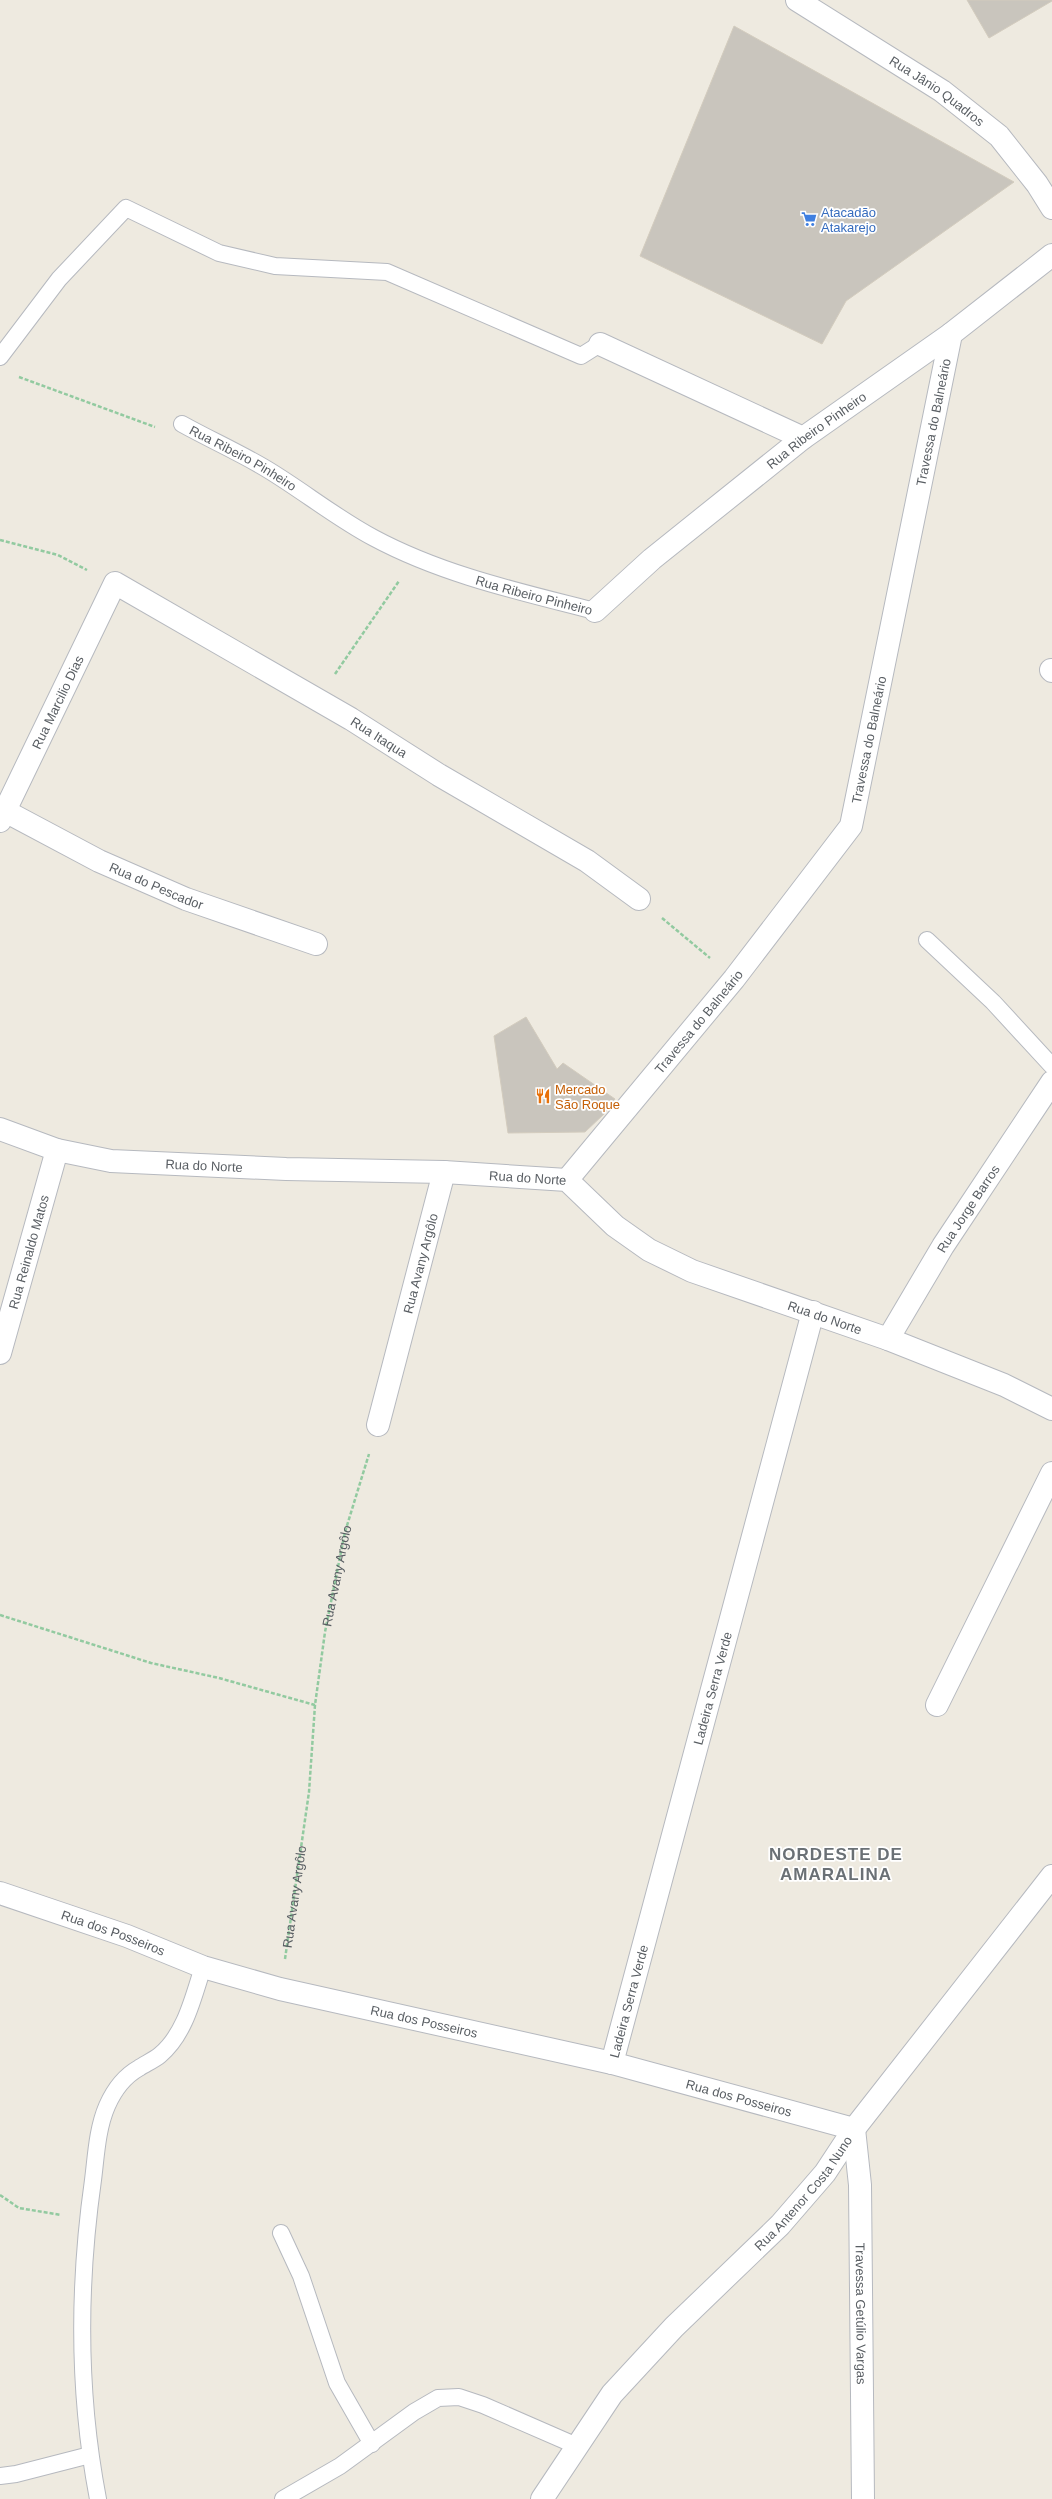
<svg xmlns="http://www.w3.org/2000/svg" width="1052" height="2499" viewBox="0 0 1052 2499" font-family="Helvetica,sans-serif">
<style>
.building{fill:#c9c5bd;stroke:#d3ccbe}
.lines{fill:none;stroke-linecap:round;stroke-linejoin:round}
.service-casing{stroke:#b6b9bf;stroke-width:18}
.minor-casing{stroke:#b6b9bf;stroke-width:24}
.tertiary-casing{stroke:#b6b9bf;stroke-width:24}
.path{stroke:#92caa0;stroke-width:2.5;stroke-dasharray:4 2;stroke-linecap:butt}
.service{stroke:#fff;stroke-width:16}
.minor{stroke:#fff;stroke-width:22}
.tertiary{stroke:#fff;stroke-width:22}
.labels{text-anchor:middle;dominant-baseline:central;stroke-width:3.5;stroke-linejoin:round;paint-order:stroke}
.street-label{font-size:13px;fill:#595e63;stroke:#fff}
.shop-label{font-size:13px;fill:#366cbe;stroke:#fff;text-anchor:start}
.food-label{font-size:13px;fill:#c56008;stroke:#fff;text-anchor:start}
.district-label{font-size:17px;font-weight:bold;letter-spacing:1px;fill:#6a7075;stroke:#fff}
</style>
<rect width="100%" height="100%" fill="#eeeae0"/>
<path class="building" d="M967,0H1052V1L989,38Z
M734,26L1014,182L846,301L822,344L640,256Z
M526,1017L557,1069L563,1063L615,1099L604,1114L585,1132L508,1133L494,1036Z"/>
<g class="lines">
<defs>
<g id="service">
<path d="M0,357L59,279L126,208L219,253L275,266L387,272L581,356L600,344"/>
<path id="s2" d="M182,424C209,439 238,452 265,468C302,490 336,518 374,538C443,575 521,592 595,611"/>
<path d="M927,940L993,1002L1052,1066"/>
<path d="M281,2233L301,2276L337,2383L372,2444"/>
<path d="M0,2476L16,2474L90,2455"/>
<path d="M98,2499C78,2395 78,2286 93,2180C96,2157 97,2129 107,2106C114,2090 123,2077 139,2068C145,2064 154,2060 160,2055C185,2034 193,1998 203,1967"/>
<path d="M283,2499L340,2466L414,2412L438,2398L459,2397L483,2405L577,2446"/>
</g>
<g id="minor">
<path d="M600,344L803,438"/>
<path id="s3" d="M595,611L652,559L803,438L951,334"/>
<path d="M1051,670L1052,671"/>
<path id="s4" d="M5,811L99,861L186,899L316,944"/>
<path id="s5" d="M0,821L115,583L351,719L439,775L587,861L639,899"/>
<path id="s6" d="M888,1339L943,1246L1052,1082"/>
<path id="s7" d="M0,1353L57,1150"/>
<path id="s8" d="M378,1425L444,1172"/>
<path d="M937,1705L1052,1473"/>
<path id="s9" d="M0,1893L127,1936L203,1967L280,1989L612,2063L854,2129"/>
<path id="s10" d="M612,2063L813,1312"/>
<path id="s11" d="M854,2129L860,2185L863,2499"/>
<path id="s12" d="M542,2499L612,2394L674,2327L780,2225L825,2173L854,2129L1052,1876"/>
</g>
<g id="tertiary">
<path id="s13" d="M797,0L942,91L999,136L1037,184L1052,208"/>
<path id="s14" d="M0,1129L57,1150L111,1161L286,1169L444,1172L567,1180L615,1226L649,1250L692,1271L888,1339L1004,1385L1052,1409"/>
<path id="s15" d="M567,1180L734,979L851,826L951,334L1052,255"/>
</g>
</defs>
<use href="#service" class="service-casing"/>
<use href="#minor" class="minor-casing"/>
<use href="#tertiary" class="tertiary-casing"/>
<g class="path">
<path d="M19,377L155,427"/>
<path d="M0,540L58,555L87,570"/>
<path d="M335,674L399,581"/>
<path d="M662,918L710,958"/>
<path d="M0,1615L151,1663L219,1678L315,1705"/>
<path id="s1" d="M285,1959L309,1792L315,1705L325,1632L345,1532L369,1454"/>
<path d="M0,2195L19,2208L61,2215"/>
</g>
<use href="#service" class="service"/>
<use href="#minor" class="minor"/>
<use href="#tertiary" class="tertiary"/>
</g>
<defs>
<symbol id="supermarket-bare" viewBox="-9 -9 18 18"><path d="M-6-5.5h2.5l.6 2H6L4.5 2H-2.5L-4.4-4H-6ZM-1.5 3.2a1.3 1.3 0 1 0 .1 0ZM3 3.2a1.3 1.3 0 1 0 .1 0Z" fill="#3f7fe0" stroke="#fff" stroke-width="2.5" paint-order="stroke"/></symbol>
<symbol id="restaurant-bare" viewBox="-9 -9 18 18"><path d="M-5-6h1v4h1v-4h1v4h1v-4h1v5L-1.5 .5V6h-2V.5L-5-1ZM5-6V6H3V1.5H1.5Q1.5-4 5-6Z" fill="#e8710a" stroke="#fff" stroke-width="2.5" paint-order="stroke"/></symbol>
</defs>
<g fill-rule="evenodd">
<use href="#supermarket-bare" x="798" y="208" width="22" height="22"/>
<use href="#restaurant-bare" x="532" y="1085" width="22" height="22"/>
</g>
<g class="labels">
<g class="street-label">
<text stroke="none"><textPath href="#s13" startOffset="167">Rua Jânio Quadros</textPath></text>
<text stroke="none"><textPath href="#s15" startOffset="866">Travessa do Balneário</textPath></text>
<text stroke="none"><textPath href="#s3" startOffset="286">Rua Ribeiro Pinheiro</textPath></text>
<text stroke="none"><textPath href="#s2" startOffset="70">Rua Ribeiro Pinheiro</textPath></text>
<text stroke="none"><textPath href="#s2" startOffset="394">Rua Ribeiro Pinheiro</textPath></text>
<text stroke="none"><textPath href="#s5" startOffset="132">Rua Marcilio Dias</textPath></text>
<text stroke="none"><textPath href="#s5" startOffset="570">Rua Itaqua</textPath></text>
<text stroke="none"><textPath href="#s15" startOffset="542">Travessa do Balneário</textPath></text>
<text stroke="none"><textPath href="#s4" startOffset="169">Rua do Pescador</textPath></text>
<text stroke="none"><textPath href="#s15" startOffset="206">Travessa do Balneário</textPath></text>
<text stroke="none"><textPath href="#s14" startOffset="209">Rua do Norte</textPath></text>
<text stroke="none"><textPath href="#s14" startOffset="533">Rua do Norte</textPath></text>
<text stroke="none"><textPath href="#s6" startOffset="153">Rua Jorge Barros</textPath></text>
<text stroke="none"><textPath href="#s7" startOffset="105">Rua Reinaldo Matos</textPath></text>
<text stroke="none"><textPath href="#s8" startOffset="167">Rua Avany Argôlo</textPath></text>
<text stroke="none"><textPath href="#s14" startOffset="869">Rua do Norte</textPath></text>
<text stroke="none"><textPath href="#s1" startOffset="387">Rua Avany Argôlo</textPath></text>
<text stroke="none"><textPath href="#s10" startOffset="388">Ladeira Serra Verde</textPath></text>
<text stroke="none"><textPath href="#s1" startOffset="63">Rua Avany Argôlo</textPath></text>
<text stroke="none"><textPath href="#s9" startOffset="120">Rua dos Posseiros</textPath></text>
<text stroke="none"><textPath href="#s10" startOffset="64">Ladeira Serra Verde</textPath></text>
<text stroke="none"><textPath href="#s9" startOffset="444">Rua dos Posseiros</textPath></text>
<text stroke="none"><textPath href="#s9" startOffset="768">Rua dos Posseiros</textPath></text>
<text stroke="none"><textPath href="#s12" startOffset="404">Rua Antenor Costa Nuno</textPath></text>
<text stroke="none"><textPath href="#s11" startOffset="185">Travessa Getúlio Vargas</textPath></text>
</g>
<g class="shop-label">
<text x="821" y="212">Atacadão<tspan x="821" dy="15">Atakarejo</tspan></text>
</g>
<g class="food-label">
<text x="555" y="1089">Mercado<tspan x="555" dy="15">São Roque</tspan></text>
</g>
<g class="district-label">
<text x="836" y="1854">NORDESTE DE<tspan x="836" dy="20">AMARALINA</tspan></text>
</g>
</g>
</svg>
